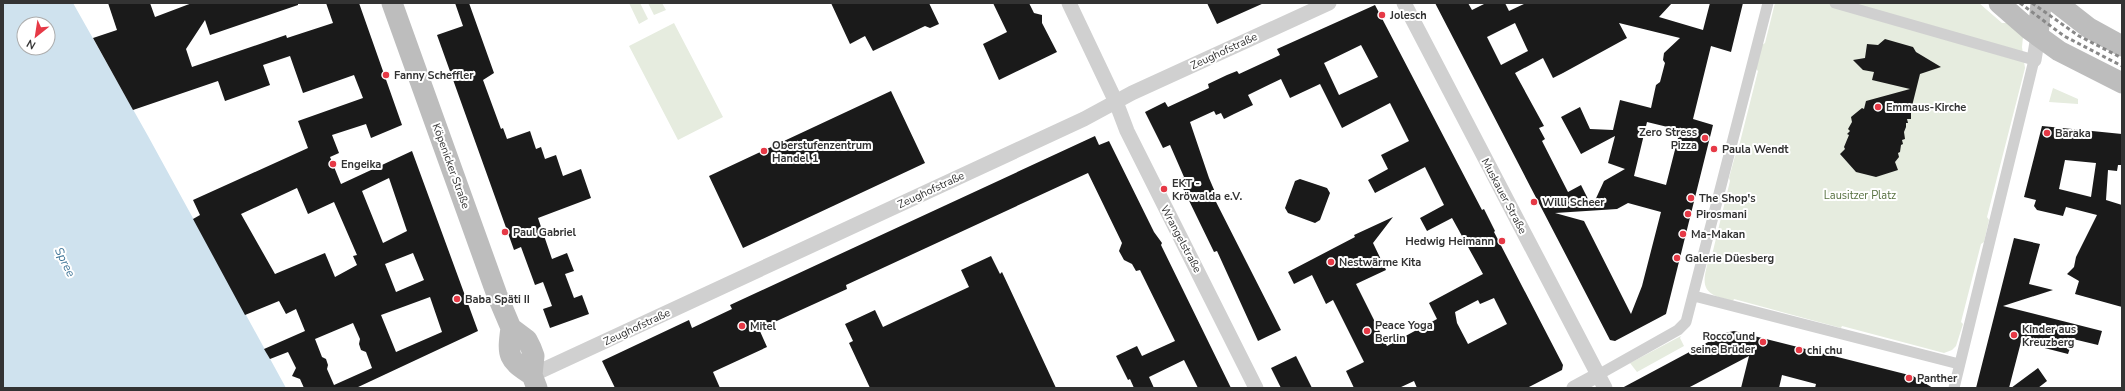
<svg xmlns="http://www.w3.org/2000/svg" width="2125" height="391" viewBox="0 0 2125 391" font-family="'Nunito Sans',sans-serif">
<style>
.green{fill:#e6ecdf}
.water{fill:#cfe2ee;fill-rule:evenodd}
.building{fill:#1a1a1a;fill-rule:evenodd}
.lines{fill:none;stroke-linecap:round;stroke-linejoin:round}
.pedestrian{stroke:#d0d0d0;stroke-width:11}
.minor{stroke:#d0d0d0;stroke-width:15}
.secondary{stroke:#bdbdbd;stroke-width:21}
.rail{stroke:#888;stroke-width:3;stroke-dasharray:4 3;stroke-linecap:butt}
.poi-dot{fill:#e63946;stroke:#fff;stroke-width:1.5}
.labels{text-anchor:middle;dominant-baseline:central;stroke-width:4;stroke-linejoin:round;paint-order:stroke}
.poi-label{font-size:11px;font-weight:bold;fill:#333;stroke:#fff;text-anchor:start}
.street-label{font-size:11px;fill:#333;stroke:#fff}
.park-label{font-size:11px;fill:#56703f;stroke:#fff}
.water-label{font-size:12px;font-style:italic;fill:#3f7597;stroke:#fff}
</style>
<rect width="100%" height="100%" fill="#fff"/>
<path class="green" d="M629,3H640L648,19L639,24Z
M648,3H662L666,10L654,15Z
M1775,3H1979L2002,23H2010L2023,37L2022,47L2025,68L1987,217L1989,220L1984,242L1981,244L1961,322L1963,324L1956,346L1952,350L1944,353L1842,326L1841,328L1734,299L1733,301C1714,296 1700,294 1706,270C1707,266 1707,262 1711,259L1730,181L1729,178L1735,156L1737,154L1758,71L1756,69L1762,45L1765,43Z
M674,23L723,117L678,140L629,46Z
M2053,88L2078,99V104L2049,102Z
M1681,336L1680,338L1684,346L1637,372L1630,363Z"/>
<path class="water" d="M3,3H73L148,136L286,388H3ZM24,24H48V48H24Z"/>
<path class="building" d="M108,3H150L155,17L192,3H298V5L210,35L205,20L186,49L192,67L286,35L287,38L333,23L326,3H359L402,125L371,138L366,124L332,135L339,153L330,157L341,184L412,151L478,331L356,388H304L300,379L292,376L296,368L288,352L270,359L264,349L305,331L296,309L286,314L279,301L245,315L193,219L200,215L193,200L308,148L298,121L363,98L354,75L303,93L290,56L263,65L270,85L225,101L218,81L133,110L93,38L117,30ZM389,178L407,231L383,243L362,191ZM297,188L308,214L334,202L357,255L353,256L357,265L335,277L325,253L275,274L241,214ZM413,253L424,280L396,292L385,264ZM430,297L442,332L396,352L381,315ZM353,323L360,339L359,344L361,350L366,352L372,368L334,385L327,369L328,365L326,359L322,357L315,339Z
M455,3H469L494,73L483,80L501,129L503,128L507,139L530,131L536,149L541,147L545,159L556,155L563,176L581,169L591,198L538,218L552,259L567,253L574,271L565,274L574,298L582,295L589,314L550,328L543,309L552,306L543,282L535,285L521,247L514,250L437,35L463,26Z
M831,3H929L939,24L930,28L925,26L873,51L865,36L850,44Z
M993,3H1029L1034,13L1042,15V23L1057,52L999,80L983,44L1007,32Z
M1207,3H1264L1217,24Z
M1435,3H1468L1472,10L1486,3H1505L1509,11L1526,3H1672L1659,17L1703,30L1710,3H1743L1731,52L1711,46L1693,119L1713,125L1666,314L1615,341L1610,340ZM1515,23L1528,51L1501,65L1487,37ZM1619,23L1680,38L1664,53L1663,60L1665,63L1660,82L1656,85L1651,108L1620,100L1613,130L1590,129L1580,107L1561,117L1581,154L1615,136L1608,163L1625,169L1604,181L1592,207L1581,185L1568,192L1542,141L1545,139L1539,128L1544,126L1515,73L1543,58L1553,78L1563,73L1627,38ZM1647,122L1680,130L1666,185L1634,176ZM1628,203L1661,212L1642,286L1631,314L1584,221L1555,213L1617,209Z
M1375,5L1482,210L1484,209L1495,231L1494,232L1563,365L1562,370L1527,388H1417L1414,381L1399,388H1354L1346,371L1364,362L1333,300L1326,304L1312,275L1294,284L1288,272L1355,237L1354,235L1393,217L1373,243L1386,270L1356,284L1387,346L1437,319L1429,303L1483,274L1452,218L1427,231L1420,218L1444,205L1425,167L1375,193L1368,180L1388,169L1381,155L1409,141L1390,103L1342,128L1320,84L1290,98L1281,79L1248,95L1253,105L1234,114L1224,119L1221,113L1216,115L1214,111L1190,122L1209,178L1215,192L1212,194L1281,330L1258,341L1217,251L1214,252L1179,180L1184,177L1170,145L1163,148L1145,112L1165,102L1168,107L1209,88L1208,84L1227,75L1237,71L1239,74L1280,55L1277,49ZM1361,45L1378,77L1339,95L1324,63ZM1494,298L1507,324L1468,344L1457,323L1455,312L1478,300L1480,304Z
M1885,39L1913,47L1916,52L1941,67L1920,74L1911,110V119H1907L1908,123H1906V127L1904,132L1905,139L1902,140L1903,144L1901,145L1900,152L1898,153L1899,157L1895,162L1898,170L1876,177L1856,172L1840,154L1845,149L1844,147L1849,135L1847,134L1850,131L1848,129L1852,122L1851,117L1862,108L1864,109L1866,101L1910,89L1872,80L1874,72L1863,70L1853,60L1865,58L1867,44L1878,45Z
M891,91L925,163L743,248L709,176Z
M2042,126L2122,134V165H2118L2117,171L2108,170L2106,200L2122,205V307L2075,294L2079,281L2067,274L2074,267L2076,257L2097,215L2066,207L2063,216L2037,210L2034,206L2036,200L2024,197ZM2065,160L2096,163L2091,197L2059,189Z
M1095,136L1099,145L1109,141L1154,232L1162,243L1161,245L1231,388H1198L1184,360L1149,377L1154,388H1134L1130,379L1128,380L1116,356L1137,346L1142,356L1175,341L1140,270L1136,271L1132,264L1124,260L1119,251L1122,243L1088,173L846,285L847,289L759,329L767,347L713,372L720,388H615L602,361L689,320L692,328L732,309L730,305Z
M1300,179L1327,188L1330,193L1320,220L1315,223L1288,213L1285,208L1295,181Z
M2014,238L2040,244L2029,284L2053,290L2003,306L2102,331L2098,345L2073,339L2068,354L2021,342L2009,388H1976Z
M991,256L1000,274L1002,272L1056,388H870L849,343L853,341L845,324L875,310L883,327L900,319L969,287L961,270Z
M1734,331L1913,376L1933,388H1815L1816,384L1782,375L1779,388H1741L1749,356L1688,388H1622L1725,333Z
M1296,356L1312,388H1281L1271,368Z
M2038,368L2047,381L2038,388H2011Z"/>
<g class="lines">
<path class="pedestrian" d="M1835,3L2034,60L1954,388
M1694,296L1959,364
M1598,375L1678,330L1686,322L1768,3"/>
<path class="minor" d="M1069,3L1116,102L1127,131L1256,388
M1404,3L1605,388
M2034,60L2038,36
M532,375L1084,119L1132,93L1329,3
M1574,388L1598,375"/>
<path class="secondary" d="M392,3L497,295L511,328L527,340L531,348L534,356L532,375L537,388
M1999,3L2030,30L2059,51L2122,83
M2057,3L2089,28L2122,46
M2038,36L2041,3
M511,328C507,356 508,360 532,375"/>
<path class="rail" d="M2020,3L2064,36L2122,66
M2032,3L2079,36L2122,58"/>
</g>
<g class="poi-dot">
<circle cx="1382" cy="15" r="4"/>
<circle cx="386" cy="75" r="4"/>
<circle cx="1878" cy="107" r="4"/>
<circle cx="2047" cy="133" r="4"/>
<circle cx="1705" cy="138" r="4"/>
<circle cx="1714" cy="149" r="4"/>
<circle cx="764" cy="151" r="4"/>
<circle cx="333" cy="164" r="4"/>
<circle cx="1164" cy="189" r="4"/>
<circle cx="1691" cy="198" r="4"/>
<circle cx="1534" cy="202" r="4"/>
<circle cx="1688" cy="214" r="4"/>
<circle cx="505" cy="232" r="4"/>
<circle cx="1683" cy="234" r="4"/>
<circle cx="1502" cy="241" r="4"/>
<circle cx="1677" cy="258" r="4"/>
<circle cx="1331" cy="262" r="4"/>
<circle cx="457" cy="299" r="4"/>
<circle cx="742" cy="326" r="4"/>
<circle cx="1367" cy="331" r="4"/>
<circle cx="2014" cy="335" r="4"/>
<circle cx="1763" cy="342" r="4"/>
<circle cx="1799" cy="350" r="4"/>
<circle cx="1909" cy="378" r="4"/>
</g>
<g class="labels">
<g class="poi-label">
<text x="1390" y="15">Jolesch</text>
<text x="394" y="75">Fanny Scheffler</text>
<text x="1886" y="107">Emmaus-Kirche</text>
<text x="1697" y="132" text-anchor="end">Zero Stress<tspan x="1697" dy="13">Pizza</tspan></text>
<text x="2055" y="133">Baraka</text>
<text x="772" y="145">Oberstufenzentrum<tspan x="772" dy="13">Handel 1</tspan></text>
<text x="1722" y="149">Paula Wendt</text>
<text x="341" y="164">Engeika</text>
<text x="1172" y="183">EKT -<tspan x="1172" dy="13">Kröwalda e.V.</tspan></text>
<text x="1699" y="198">The Shop's</text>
<text x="1542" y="202">Willi Scheer</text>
<text x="1696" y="214">Pirosmani</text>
<text x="513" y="232">Paul Gabriel</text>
<text x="1691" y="234">Ma-Makan</text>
<text x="1494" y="241" text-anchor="end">Hedwig Heimann</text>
<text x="1685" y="258">Galerie Düesberg</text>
<text x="1339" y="262">Nestwärme Kita</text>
<text x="465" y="299">Baba Späti II</text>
<text x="1375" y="325">Peace Yoga<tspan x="1375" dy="13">Berlin</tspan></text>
<text x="750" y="326">Mitel</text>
<text x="2022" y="329">Kinder aus<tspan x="2022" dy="13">Kreuzberg</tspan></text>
<text x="1755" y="336" text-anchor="end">Rocco und<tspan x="1755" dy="13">seine Brüder</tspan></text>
<text x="1807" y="350">chi chu</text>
<text x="1917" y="378">Panther</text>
</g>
<g class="street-label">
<text transform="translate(1224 51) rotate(-25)">Zeughofstraße</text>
<text transform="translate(451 166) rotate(70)">Köpenicker Straße</text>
<text transform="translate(931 190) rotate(-25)">Zeughofstraße</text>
<text transform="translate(1504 196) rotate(62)">Muskauer Straße</text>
<text transform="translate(1181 239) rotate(62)">Wrangelstraße</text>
<text transform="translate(637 327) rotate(-25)">Zeughofstraße</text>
</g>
<g class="park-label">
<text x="1860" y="195">Lausitzer Platz</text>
</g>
<g class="water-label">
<text transform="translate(65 262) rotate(64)">Spree</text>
</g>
</g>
<rect width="2125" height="391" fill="none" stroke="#333333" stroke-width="8"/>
<g transform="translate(36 36) rotate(210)"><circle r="19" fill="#ffffff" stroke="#adadad"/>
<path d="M0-3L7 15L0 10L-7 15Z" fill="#e63946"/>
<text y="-6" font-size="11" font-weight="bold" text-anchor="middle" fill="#333333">N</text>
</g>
</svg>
